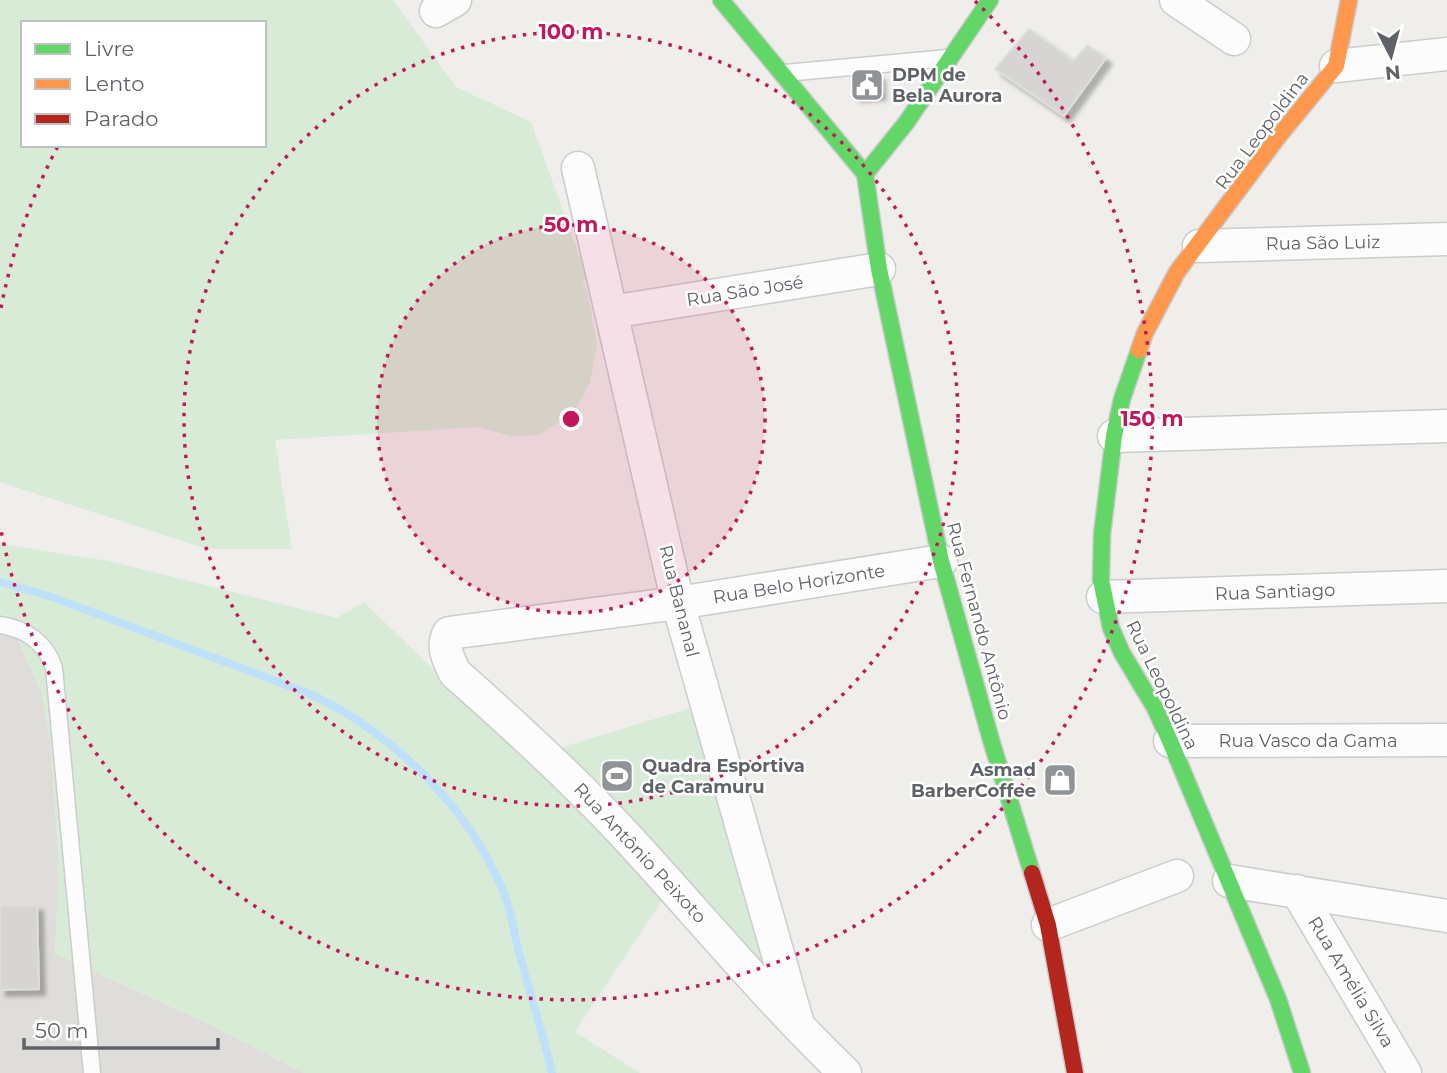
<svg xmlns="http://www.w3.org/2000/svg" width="1447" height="1073" viewBox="0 0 1447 1073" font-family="Montserrat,sans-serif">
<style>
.industrial{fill:#dfddda}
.green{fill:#d8ebd6;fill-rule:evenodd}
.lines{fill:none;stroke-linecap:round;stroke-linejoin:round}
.stream{stroke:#bfe0f9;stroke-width:8}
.building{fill:#d6d5d3;stroke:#deddd9;stroke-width:2;filter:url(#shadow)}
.lane-casing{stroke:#cbcccc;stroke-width:19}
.street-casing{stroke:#cbcccc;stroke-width:35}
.fast-casing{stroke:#cacacb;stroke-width:19}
.slow-casing{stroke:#cacacb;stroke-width:19}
.jam-casing{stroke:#cacacb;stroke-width:19}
.lane{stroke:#fdfcfc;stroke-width:16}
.street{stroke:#fdfcfc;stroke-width:32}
.fast{stroke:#63d668;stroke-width:16}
.slow{stroke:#ff974d;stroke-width:16}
.jam{stroke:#b3261e;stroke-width:16}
.ring{fill:none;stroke:#c2185b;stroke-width:3.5;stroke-dasharray:3.5 7}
.labels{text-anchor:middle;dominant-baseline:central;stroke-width:5;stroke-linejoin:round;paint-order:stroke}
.poi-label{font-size:18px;font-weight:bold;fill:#5f6368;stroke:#fff;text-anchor:start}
.street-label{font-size:18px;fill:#5f6368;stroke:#fff}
.centre{fill:#c2185b;stroke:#fff;stroke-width:3.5}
.ring-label{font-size:21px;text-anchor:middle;font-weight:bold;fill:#c2185b;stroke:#fff;stroke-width:5;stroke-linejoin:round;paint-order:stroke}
</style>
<defs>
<filter id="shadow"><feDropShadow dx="6" dy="6" stdDeviation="2" flood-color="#0004"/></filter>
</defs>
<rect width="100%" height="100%" fill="#efeeea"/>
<path class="industrial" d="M0,620L13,630L42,693L51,748L59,866L55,954L203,1021L304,1073H0Z"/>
<path class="green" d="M0,0H393L456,87L531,122L587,277L582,283L587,289L597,345L590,382L574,413L538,435L511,436L478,427L275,440L292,549H207L0,482ZM23,23H264V145H23Z
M0,544L109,561L337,618L364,602L665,896L575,1032L640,1073H304L203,1021L55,954L59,866L51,748L42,693L13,630L0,620Z
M700,705L792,1015L553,750Z"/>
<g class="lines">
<path class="stream" d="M0,582L52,597L308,693C390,731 465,803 501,886C510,905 513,928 518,948C529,990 542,1031 552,1073"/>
</g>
<path class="building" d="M1029,29L1074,61L1087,45L1106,58L1064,116L995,69Z
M879,74L880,94L854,96L853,76Z
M37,905L39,989L0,990V906Z"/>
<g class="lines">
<defs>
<path id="lane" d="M785,73L948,58
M0,625C26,629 46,643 54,668L92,1073"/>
<path id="street" d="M1176,0L1234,39
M436,11L455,0
M1336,66L1447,54
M578,168L678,603L797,1021
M1199,246L1447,239
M611,312L879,269
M1114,436L1447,426
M1103,597L1447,586
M1170,741L1447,740
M1229,881L1447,916
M1297,891L1405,1073
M1048,925L1177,876
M845,1073C767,998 698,914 625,835C571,777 514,725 455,673C449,660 441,647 449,633L678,603L941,561"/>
<path id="fast" d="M721,0L865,174
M865,174L879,269L941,561L991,740L1032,873
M865,174L906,123L990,0
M1139,350L1122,399L1114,436L1102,534L1101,580L1111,628L1122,653L1155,708L1170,741L1278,999L1302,1073"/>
<path id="slow" d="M1139,350L1145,333L1177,272L1278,137L1336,66L1349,0"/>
<path id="jam" d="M1032,873L1048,925L1075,1073"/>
</defs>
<use href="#lane" class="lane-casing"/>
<use href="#street" class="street-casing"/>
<use href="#fast" class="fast-casing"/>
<use href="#slow" class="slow-casing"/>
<use href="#jam" class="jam-casing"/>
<use href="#lane" class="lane"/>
<use href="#street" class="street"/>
<use href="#fast" class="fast"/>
<use href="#slow" class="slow"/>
<use href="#jam" class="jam"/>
</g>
<circle cx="571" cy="419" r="194" fill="#c2185b" fill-opacity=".12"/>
<g class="ring">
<circle cx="571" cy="419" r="194"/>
<circle cx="571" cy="419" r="387"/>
<path d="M1 308A581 581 0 0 1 58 146M975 1A581 581 0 1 1 1 530"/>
</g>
<defs>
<symbol id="civic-square" viewBox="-11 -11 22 22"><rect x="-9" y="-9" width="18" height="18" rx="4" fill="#919496" stroke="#fff"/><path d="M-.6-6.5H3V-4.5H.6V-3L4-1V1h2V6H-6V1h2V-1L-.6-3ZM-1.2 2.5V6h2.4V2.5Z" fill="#fff"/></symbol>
<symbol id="stadium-square" viewBox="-11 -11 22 22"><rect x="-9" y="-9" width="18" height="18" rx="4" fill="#919496" stroke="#fff"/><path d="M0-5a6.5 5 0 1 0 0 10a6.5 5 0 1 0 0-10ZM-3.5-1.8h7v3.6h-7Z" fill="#fff"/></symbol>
<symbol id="shop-square" viewBox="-11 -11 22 22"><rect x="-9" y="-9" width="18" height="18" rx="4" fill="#919496" stroke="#fff"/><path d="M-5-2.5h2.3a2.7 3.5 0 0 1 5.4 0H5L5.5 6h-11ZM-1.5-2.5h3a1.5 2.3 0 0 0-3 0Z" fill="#fff"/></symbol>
</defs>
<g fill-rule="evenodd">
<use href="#civic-square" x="848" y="66" width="38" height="38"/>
<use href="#stadium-square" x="598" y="757" width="38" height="38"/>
<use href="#shop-square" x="1041" y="761" width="38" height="38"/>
</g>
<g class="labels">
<g class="poi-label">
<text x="892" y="75">DPM de<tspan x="892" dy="21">Bela Aurora</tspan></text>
<text x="642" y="766">Quadra Esportiva<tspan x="642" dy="21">de Caramuru</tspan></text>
<text x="1036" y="770" text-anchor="end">Asmad<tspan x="1036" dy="21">BarberCoffee</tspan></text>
</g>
<g class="street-label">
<text transform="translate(1262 131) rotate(-53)">Rua Leopoldina</text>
<text transform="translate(1323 243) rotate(-1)">Rua São Luiz</text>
<text transform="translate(745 291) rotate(-9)">Rua São José</text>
<text transform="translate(799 584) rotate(-9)">Rua Belo Horizonte</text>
<text transform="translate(1275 592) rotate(-2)">Rua Santiago</text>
<text transform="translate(679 601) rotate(76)">Rua Bananal</text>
<text transform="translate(979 621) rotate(75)">Rua Fernando Antônio</text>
<text transform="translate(1162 685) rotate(64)">Rua Leopoldina</text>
<text x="1308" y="741">Rua Vasco da Gama</text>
<text transform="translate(640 853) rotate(47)">Rua Antônio Peixoto</text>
<text transform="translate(1351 982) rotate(59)">Rua Amélia Silva</text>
</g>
</g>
<circle cx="571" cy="419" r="10" class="centre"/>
<g class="ring-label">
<text x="571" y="39">100 m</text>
<text x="571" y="232">50 m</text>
<text x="1152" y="426">150 m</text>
</g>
<rect x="21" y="21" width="245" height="126" fill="#ffffff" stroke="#bfc1c3" stroke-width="2"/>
<rect x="35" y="44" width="35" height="10" fill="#63d668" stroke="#bfc1c3" stroke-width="2"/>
<text x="84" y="56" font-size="21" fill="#5f6368">Livre</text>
<rect x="35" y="79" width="35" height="10" fill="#ff974d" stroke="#bfc1c3" stroke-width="2"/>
<text x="84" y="91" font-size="21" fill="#5f6368">Lento</text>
<rect x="35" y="114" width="35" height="10" fill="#b3261e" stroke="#bfc1c3" stroke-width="2"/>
<text x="84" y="126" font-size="21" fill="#5f6368">Parado</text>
<g transform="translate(1391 56) rotate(174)" stroke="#ffffff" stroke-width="5" paint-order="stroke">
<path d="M0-5L12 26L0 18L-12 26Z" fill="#5f6368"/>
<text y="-10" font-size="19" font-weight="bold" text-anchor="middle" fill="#5f6368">N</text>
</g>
<path d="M24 1038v10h194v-10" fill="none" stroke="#5f6368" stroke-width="3.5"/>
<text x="35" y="1038" font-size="21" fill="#5f6368" stroke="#ffffff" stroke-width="5" paint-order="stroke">50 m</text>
</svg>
